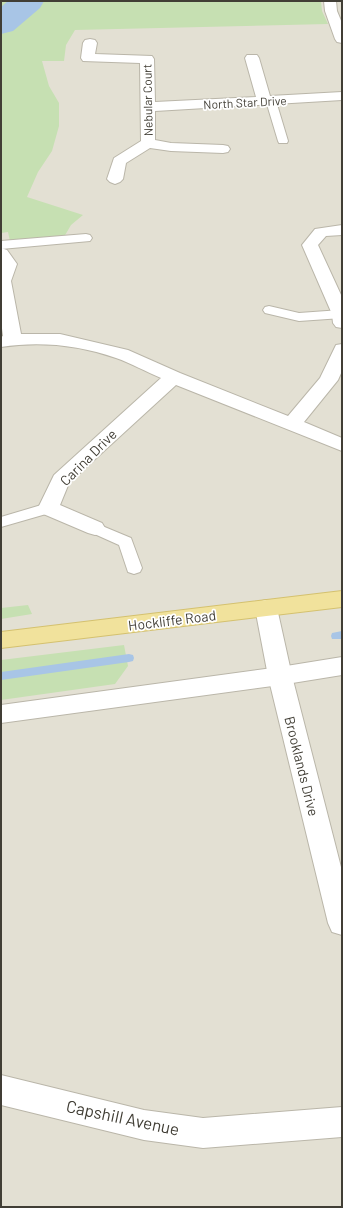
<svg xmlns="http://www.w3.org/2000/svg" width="343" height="1208" viewBox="0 0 343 1208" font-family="Barlow,sans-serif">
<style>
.residential{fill:#e3e0d3}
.green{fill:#c6e0b2}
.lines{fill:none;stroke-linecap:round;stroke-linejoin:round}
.stream{fill:#a8c5e6;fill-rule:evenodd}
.river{fill:#a8c5e6;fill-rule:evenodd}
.service-casing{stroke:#bab6a9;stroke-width:2}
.minor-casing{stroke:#bab6a9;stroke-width:2}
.tertiary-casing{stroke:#bab6a9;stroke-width:2}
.primary-casing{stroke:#d4c16f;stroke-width:2}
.service{fill:#fff;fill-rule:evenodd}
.minor{fill:#fff;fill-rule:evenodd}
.tertiary{fill:#fff;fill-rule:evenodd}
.primary{fill:#f1e29c;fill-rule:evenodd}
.labels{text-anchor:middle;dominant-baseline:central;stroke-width:3.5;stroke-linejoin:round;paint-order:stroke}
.far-street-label{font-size:12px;fill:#413e35;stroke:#fff}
.street-label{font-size:14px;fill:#413e35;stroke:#fff}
.near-street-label{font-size:17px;fill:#413e35;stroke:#fff}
</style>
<rect width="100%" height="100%" fill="#f0eee5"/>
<path class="residential" d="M1,1H342V1207H1Z"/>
<path class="green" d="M1,1H27L1,23Z
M29,1H321L322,11L328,24L75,30L66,45L64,61H42L49,86L59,103V126L52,151L38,172L27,197L83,215L71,225L64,237L10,241L8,232L1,233V25L18,9Z
M28,605L32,614L1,619V608Z
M124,645L128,666L115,684L1,700V660Z"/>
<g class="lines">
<path class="stream" d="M342,631V639H332L331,636L332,633Z
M129,654L133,655L134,658L133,661L129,662L1,680V672Z"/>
<path class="river" d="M8,1H44L40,8L13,31L1,34V7Z"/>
<defs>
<path id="service" d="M271,98L276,101L288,141L287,143H279L278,141L266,101Z
M86,234L90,235L92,238L90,241L1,249V241Z
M269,306L299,313L341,310L342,318L299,321L265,313L263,310L265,307Z
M48,503L53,504L55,508L53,512L1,527V517Z
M95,523L131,538L142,568L140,572L134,574L128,572L119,545L90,532L87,528L90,524Z"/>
<path id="minor" d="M90,39L95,40L97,43L95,54L152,56L154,59L155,102L256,97L245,58L247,55H257L259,58L270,96L342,92V100L155,111V140L171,143L223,145L228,146L230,149L228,152L223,153L171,151L150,148L126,163L123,179L120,182L115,184L110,182L107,179L114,158L141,141L140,63L83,61L81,58L83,43L85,40Z
M342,225V235L326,236L318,245L342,297V328L336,327L333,323L332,314L302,245L315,229Z
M1,248L7,250L17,264L11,281L21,334H60L128,350L180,373L288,416L320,378L336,345L342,344V371L338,380L304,422L342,438V451L176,385L69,483L60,505L102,523L105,528L102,533L95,535L88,533L41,513L38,508L54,475L161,378C146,372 131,363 116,358C79,345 39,341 1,347V337L3,336L1,321Z
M342,657V675L280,685L1,723V705L280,667Z
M1,1075L144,1110L203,1118L342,1107V1137L203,1148L144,1140L1,1105Z"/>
<path id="tertiary" d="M324,1H336L337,11L342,23V43L337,42L335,39L325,11Z
M266,600L274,602L277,608L292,676L342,871V935L332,932L328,923L268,676L255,608L258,602Z"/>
<path id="primary" d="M342,591V607L1,648V632Z"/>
</defs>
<use href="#service" class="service-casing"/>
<use href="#minor" class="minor-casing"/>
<use href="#tertiary" class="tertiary-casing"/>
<use href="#primary" class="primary-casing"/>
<use href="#service" class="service"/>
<use href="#minor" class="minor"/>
<use href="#tertiary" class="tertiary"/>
<use href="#primary" class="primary"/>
</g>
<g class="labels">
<g class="far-street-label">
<text transform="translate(147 100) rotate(-91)">Nebular Court</text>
<text transform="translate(245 102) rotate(-3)">North Star Drive</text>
</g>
<g class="street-label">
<text transform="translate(88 457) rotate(-45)">Carina Drive</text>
<text transform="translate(172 620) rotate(-7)">Hockliffe Road</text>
<text transform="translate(302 766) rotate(76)">Brooklands Drive</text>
</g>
<g class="near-street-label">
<text transform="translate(123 1117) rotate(12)">Capshill Avenue</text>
</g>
</g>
<rect width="343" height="1208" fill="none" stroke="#413e35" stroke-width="4"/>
</svg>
